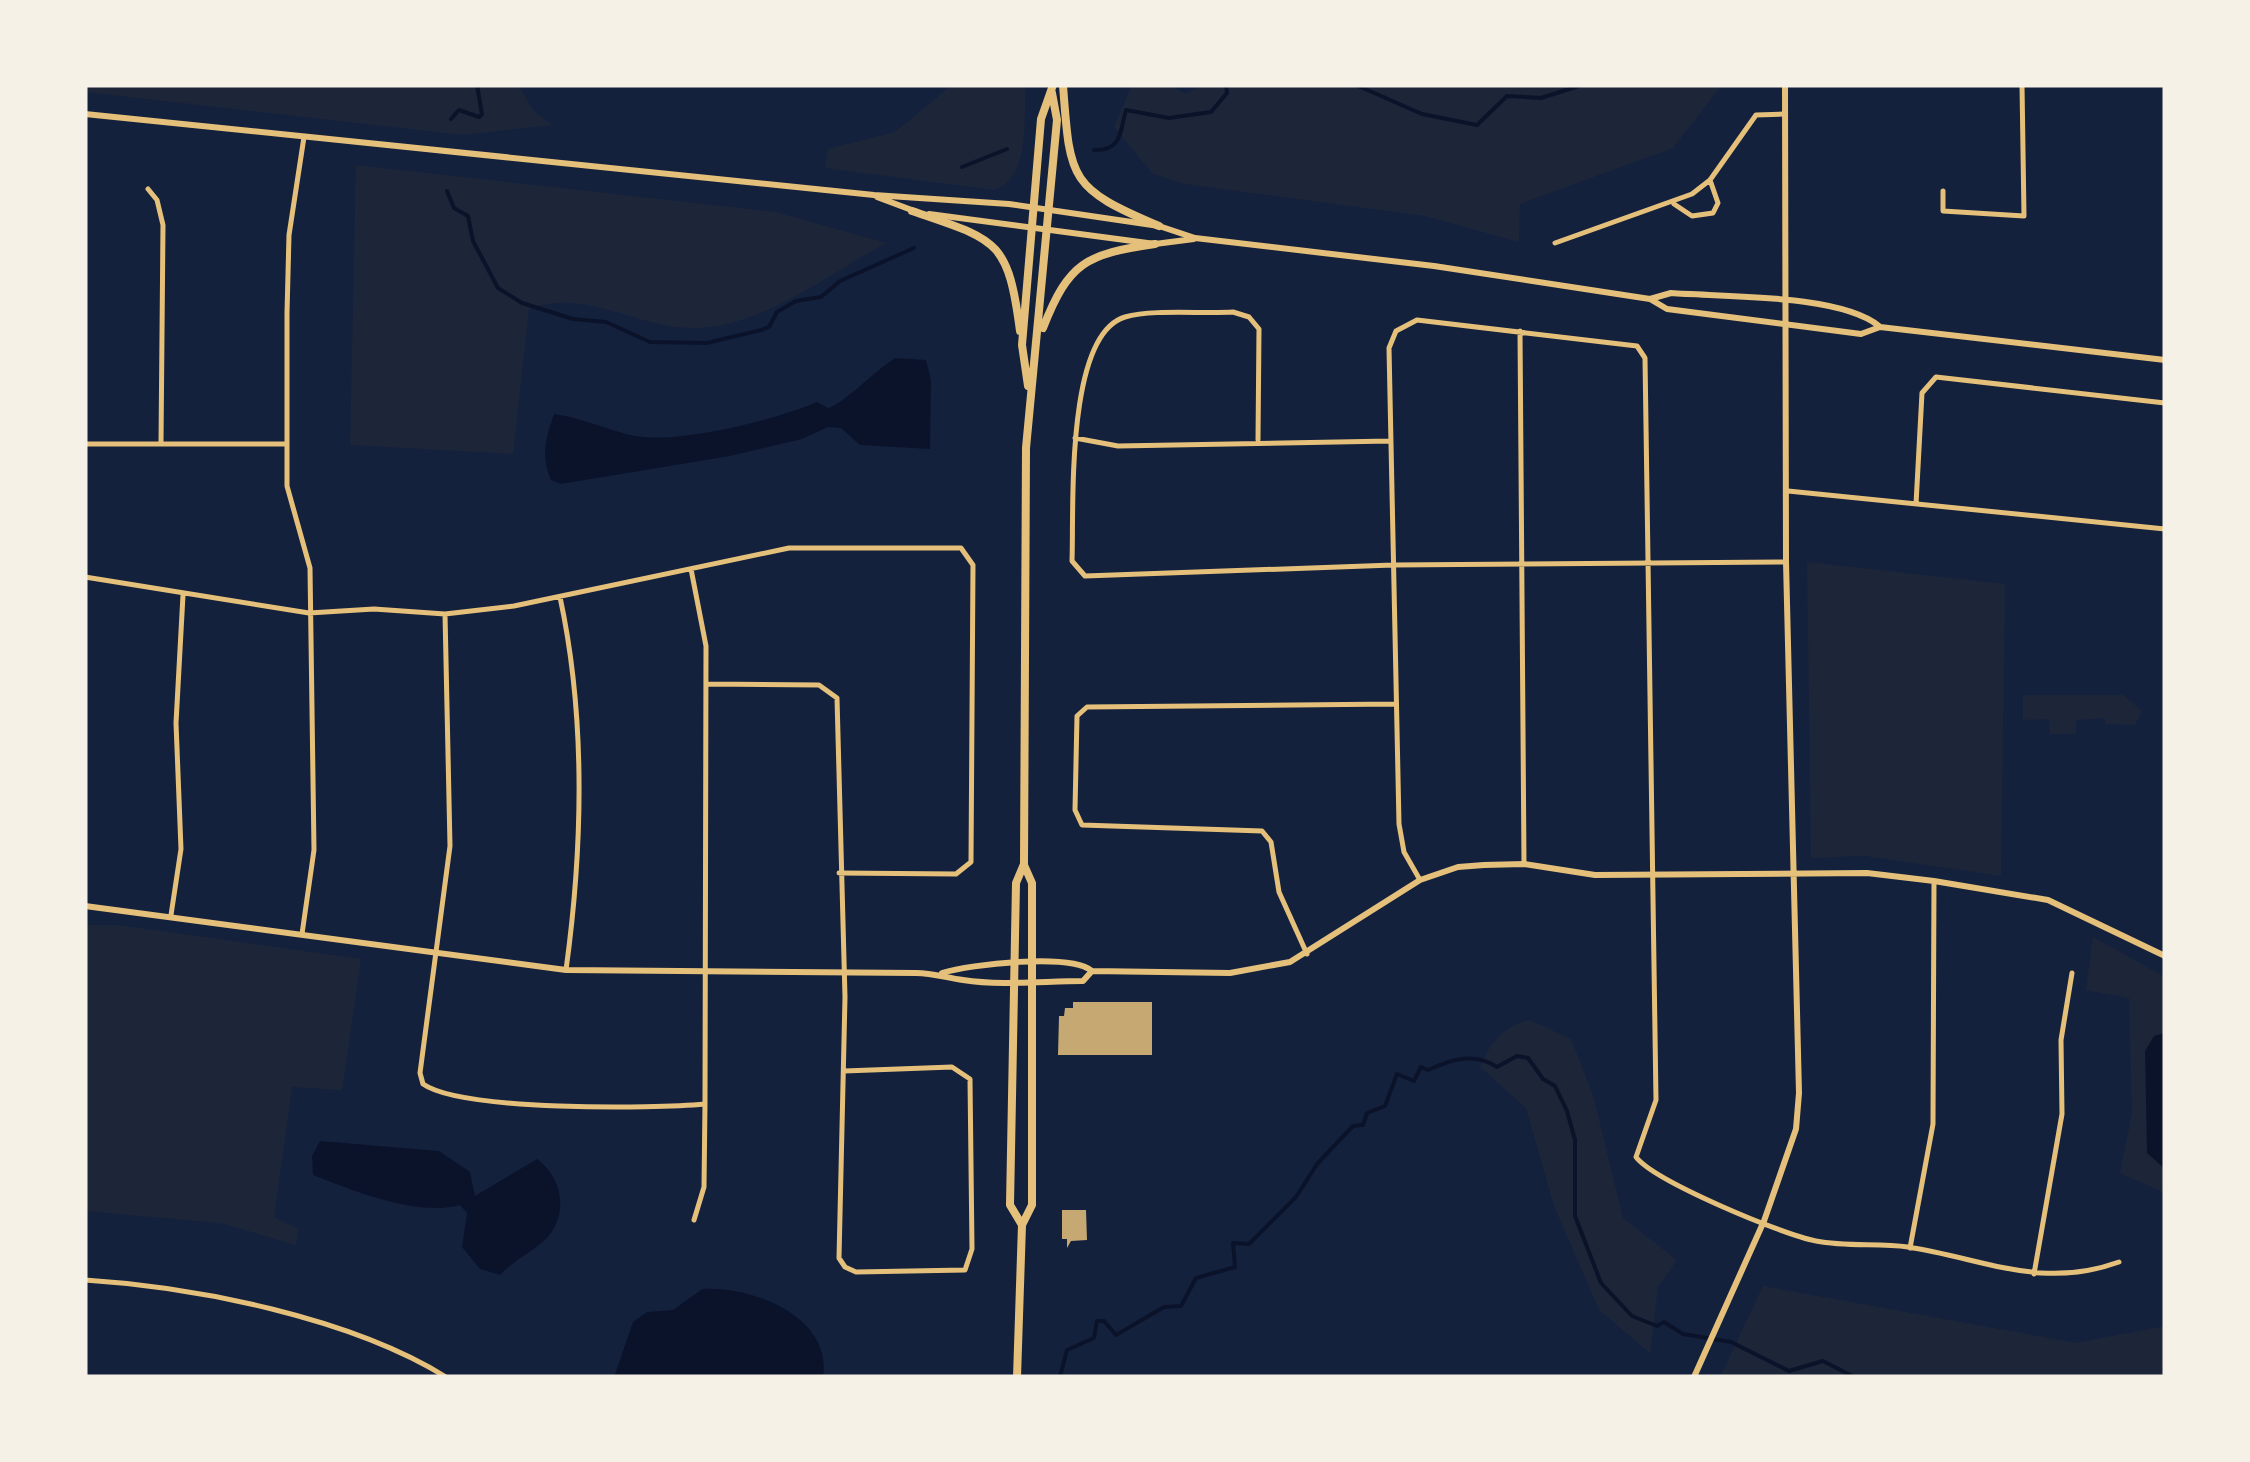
<svg xmlns="http://www.w3.org/2000/svg" width="2250" height="1462" viewBox="0 0 2250 1462" font-family="Commissioner,sans-serif">
<style>
.green{fill:#1d2539}
.water{fill:#0b132b}
.lines{fill:none;stroke-linecap:round;stroke-linejoin:round}
.stream{stroke:#0b132b;stroke-width:4}
.building{fill:#c6a872}
.minor{stroke:#e5c07b;stroke-width:5}
.tertiary{stroke:#e5c07b;stroke-width:6}
.secondary{stroke:#e5c07b;stroke-width:6}
.primary{stroke:#e5c07b;stroke-width:8}
</style>
<rect width="100%" height="100%" fill="#14213d"/>
<path class="green" d="M85,85H518L533,110L552,125L462,135L85,92Z
M952,85H1026C1023,119 1031,178 994,190L825,168L828,149L895,132Z
M1132,85H1170L1186,94L1202,85H1722L1673,148L1520,204L1519,242L1425,216L1185,184L1153,174L1114,127Z
M356,165L776,212L886,243C827,275 759,330 689,328C638,327 581,288 529,309L513,454L350,445Z
M1807,562L2005,584L2001,876L1865,856L1811,858Z
M2023,695H2123L2142,711L2135,725L2105,724V718L2076,720V734H2050L2049,719L2023,720Z
M85,925H118L361,959L342,1090L292,1087L274,1217L298,1229L296,1245L221,1223L85,1211Z
M2093,937L2165,977V1193L2120,1173L2132,1113L2129,998L2086,990Z
M1530,1020L1571,1039L1593,1095L1623,1218L1677,1260L1658,1287L1650,1353L1599,1310L1554,1206L1526,1108L1480,1067C1491,1042 1502,1027 1530,1020Z
M1763,1286L2076,1343L2165,1326V1377H1720Z"/>
<path class="water" d="M895,358L926,360L931,380L930,449L860,445L841,428L828,427L802,439L730,456L561,484L551,480C540,455 546,438 554,414C585,418 618,435 644,437C690,441 774,420 817,402L828,408C843,404 876,370 895,358Z
M2165,1033V1169L2147,1153L2145,1051L2154,1036Z
M320,1141L439,1151L470,1172L475,1196L537,1159C563,1178 570,1216 544,1241C530,1253 513,1261 500,1275L480,1269L462,1247L467,1213L460,1205C417,1217 354,1191 313,1175L312,1156Z
M702,1289C751,1285 833,1317 823,1377H614L633,1322L647,1312L673,1310Z"/>
<g class="lines">
<path class="stream" d="M1356,85L1422,114L1477,125L1507,96L1541,98L1582,85
M451,119L459,110L479,117L482,114L477,85
M1094,150C1123,151 1120,130 1126,110L1169,118L1211,112L1227,93L1226,85
M962,167L1007,149
M447,191L454,208L468,216L473,241L498,288L522,303L573,319L606,322L650,342L707,343L761,330L769,327L777,312L796,301L821,297L840,281L914,248
M1060,1377L1067,1350L1094,1338L1097,1321H1104L1116,1335L1164,1307L1181,1306L1196,1278L1235,1267L1233,1243L1249,1244L1296,1197L1317,1164L1353,1126L1363,1125L1367,1113L1385,1106L1397,1074L1414,1081L1421,1067L1428,1070C1452,1059 1475,1052 1497,1067L1517,1056L1528,1058L1543,1079L1555,1086L1567,1111L1575,1140V1216L1601,1283L1632,1316L1657,1326L1664,1322L1683,1334L1731,1342L1789,1371L1823,1361L1854,1377
M1897,1377H1912"/>
</g>
<path class="building" d="M1073,1002H1152V1055H1058L1059,1016H1064L1065,1008H1073Z
M1062,1210H1086L1087,1240L1071,1241L1067,1248V1239H1062Z"/>
<g class="lines">
<path class="minor" d="M148,189L157,200L163,225L161,443
M1943,191V211L2024,216L2022,85
M1674,204L1692,216L1713,213L1718,203L1710,180
M1555,243L1692,194L1710,180L1756,115L1784,114
M1520,331L1524,863
M1075,438L1118,446L1390,441
M1258,440L1259,329L1249,317L1233,312C1202,314 1153,309 1125,317C1065,335 1074,509 1072,561L1085,576L1393,565L1786,562
M85,444H287
M1788,491L2165,529
M1916,504L1922,393L1936,377L2165,403
M85,577L309,613L374,609L445,614L514,606L789,548H961L973,565L971,862L956,874L839,873
M560,597C586,718 583,846 566,970
M445,614L450,846L420,1073L423,1084C461,1111 654,1109 705,1104L706,646L691,569
M707,684L819,685L837,698L845,997L839,1258L845,1267L856,1272L965,1270L972,1249L970,1079L952,1067L844,1071
M1420,880L1404,852L1399,824L1389,348L1396,331L1417,320L1637,346L1645,358L1656,1100L1636,1157C1654,1181 1783,1235 1816,1241C1846,1247 1878,1243 1908,1247C1985,1259 2041,1290 2119,1262
M171,915L181,849L176,723L183,595
M302,934L314,850L310,568L287,486V313L289,235L304,137
M1307,954L1279,892L1271,842L1262,831L1082,825L1075,810L1077,716L1087,707L1395,704
M694,1220L704,1187L705,1104
M1910,1248L1933,1124L1934,881
M2034,1274L2062,1114L2061,1040L2072,973
M85,1280C197,1287 351,1318 446,1377"/>
<path class="tertiary" d="M85,906L566,970L916,973C933,973 947,978 963,980C1001,986 1045,981 1083,981L1092,971
M942,973C971,964 1070,953 1092,971L1230,973L1290,962L1420,880L1458,867L1484,865L1524,864L1595,875L1867,873L1934,881L2048,900L2165,956
M1694,1377L1764,1221L1796,1129L1799,1093L1786,562L1785,85"/>
<path class="secondary" d="M85,114L874,195L1009,204L1159,226L1195,238L1434,266L1650,299L1667,309L1861,334L1880,327L2165,360
M877,197L917,212
M929,214L1155,244L1194,239
M1650,299L1671,293C1724,297 1840,294 1879,326"/>
<path class="primary" d="M1063,85C1070,180 1069,188 1159,226
M912,211C997,240 1008,239 1020,331
M1043,328C1069,262 1086,254 1155,244
M1028,386L1022,345L1041,119L1053,85
M1022,1225L1010,1205L1016,883L1024,864L1026,448L1057,120L1052,93
M1017,1377L1022,1225L1032,1205V883L1024,865"/>
</g>
<rect width="2250" height="1462" fill="none" stroke="#f6f1e7" stroke-width="175"/>
</svg>
